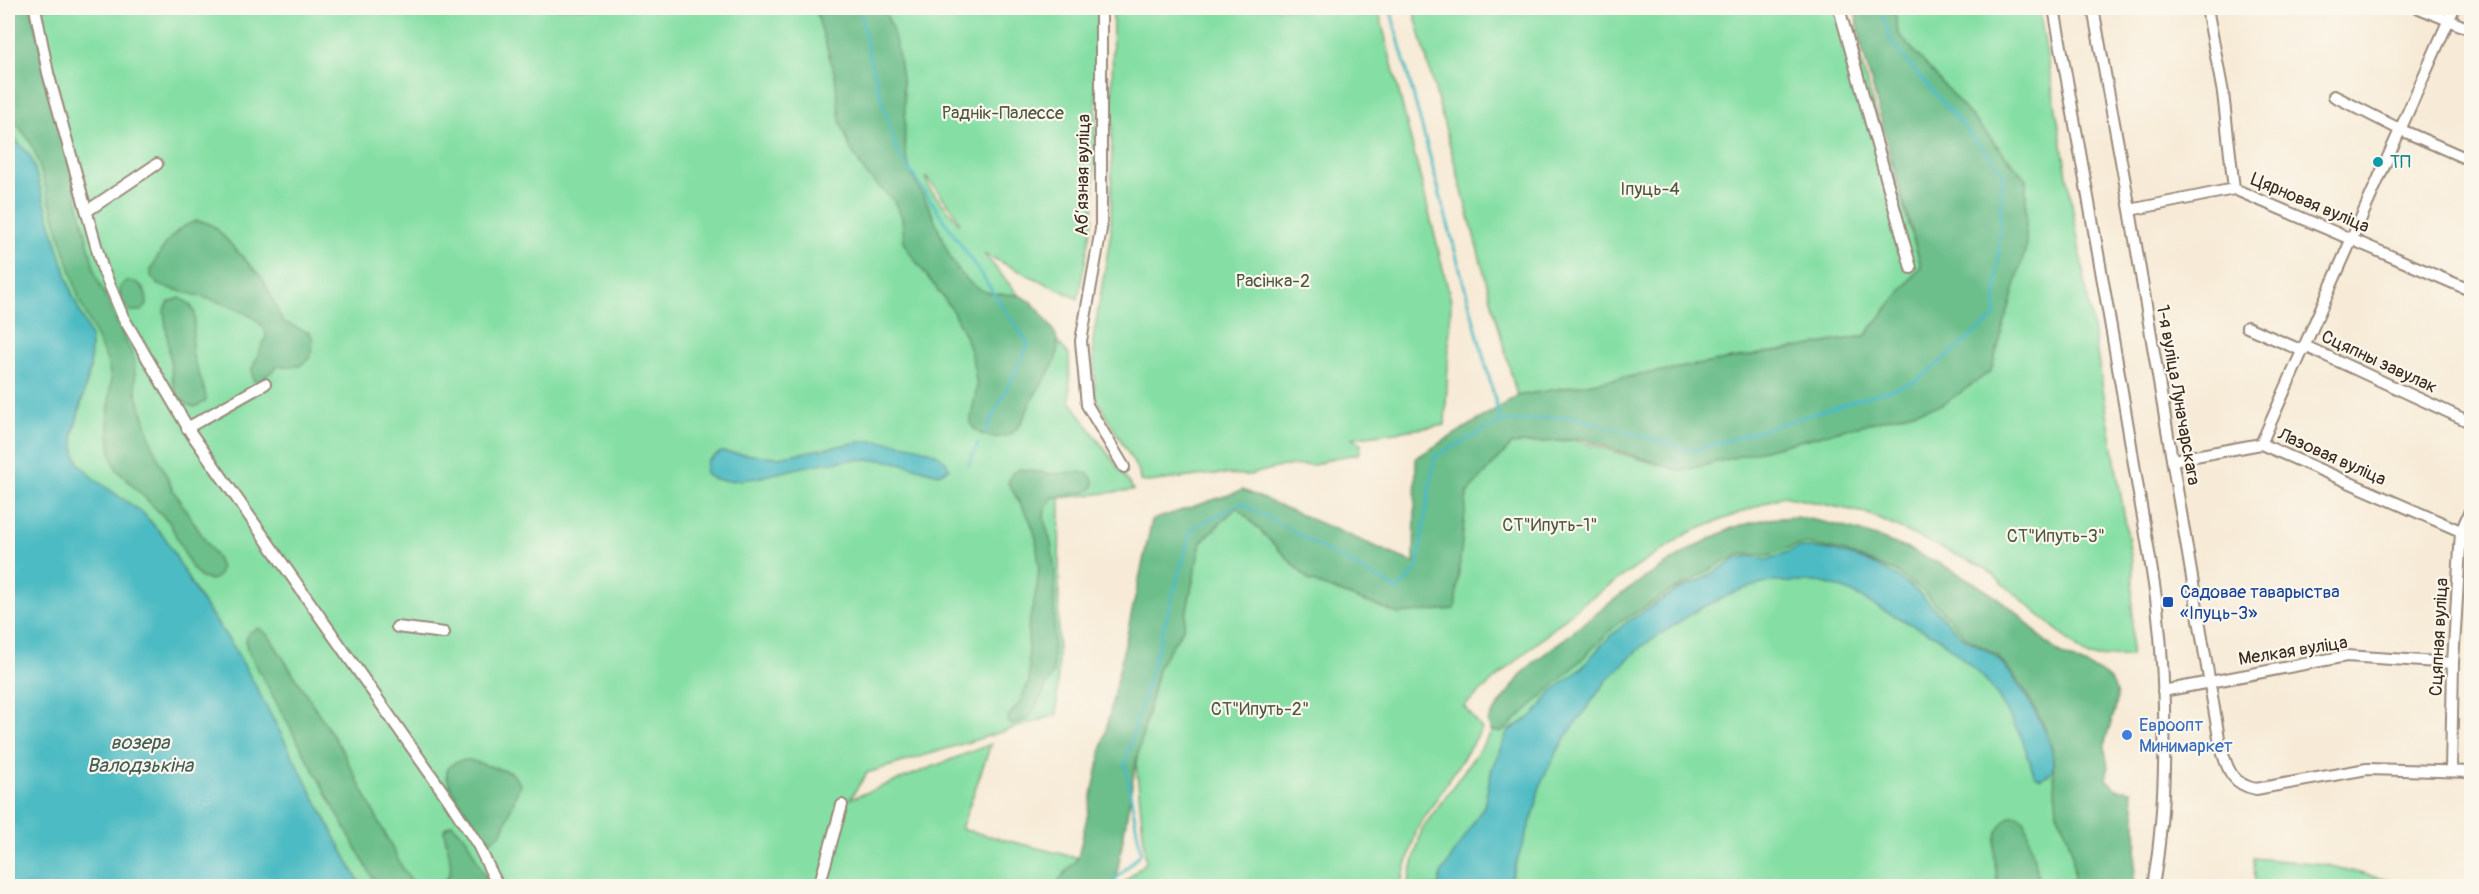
<svg xmlns="http://www.w3.org/2000/svg" width="2479" height="894" viewBox="0 0 2479 894" font-family="Pangolin,sans-serif">
<style>
.green{fill:#85dfa4;stroke:#608461;stroke-width:1.5;fill-rule:evenodd}
.forest{fill:#6cbe8a;stroke:#547454;stroke-width:1.5}
.water{fill:#4dbbc3;stroke:#447270;stroke-width:1.5}
.lines{fill:none;stroke-linecap:round;stroke-linejoin:round}
.stream{stroke:#4dbbc3;stroke-width:3}
.minor-casing{stroke:#998a7a;stroke-width:14}
.minor{stroke:#fff;stroke-width:10}
.culture-dot{fill:#0f9aa8;stroke:#fbf7ec;stroke-width:2}
.transit-dot{fill:#1a4fb4;stroke:#fbf7ec;stroke-width:2}
.shop-dot{fill:#3f7fe0;stroke:#fbf7ec;stroke-width:2}
.labels{text-anchor:middle;dominant-baseline:central;stroke-width:4.5;stroke-linejoin:round;paint-order:stroke}
.park-label{font-size:18px;fill:#4e5740;stroke:#fbf7ec}
.culture-label{font-size:18px;fill:#0d838f;stroke:#fbf7ec;text-anchor:start}
.street-label{font-size:18px;fill:#3b2a1e;stroke:#fbf7ec}
.transit-label{font-size:18px;fill:#164399;stroke:#fbf7ec;text-anchor:start}
.shop-label{font-size:18px;fill:#366cbe;stroke:#fbf7ec;text-anchor:start}
.water-label{font-size:20px;font-style:italic;fill:#415d58;stroke:#fbf7ec}
</style>
<rect width="100%" height="100%" fill="#fbf7ec"/>
<filter id="ink" filterUnits="userSpaceOnUse"><feTurbulence type="fractalNoise" baseFrequency=".0167" numOctaves="2"/><feDisplacementMap in="SourceGraphic" scale="12" xChannelSelector="R" yChannelSelector="G"/><feConvolveMatrix kernelMatrix="1 2 1 2 8 2 1 2 1" color-interpolation-filters="sRGB"/></filter>
<filter id="wash" filterUnits="userSpaceOnUse"><feTurbulence type="fractalNoise" baseFrequency=".008" numOctaves="4" result="noise"/><feDisplacementMap in="SourceGraphic" scale="24" xChannelSelector="R" yChannelSelector="G"/><feGaussianBlur stdDeviation="1.35" result="paint"/><feColorMatrix in="noise" values="0 0 0 0 0 0 0 0 0 0 0 0 0 0 0 0 0 1.4 0 .05"/><feComposite in="paint" operator="in"/></filter>
<g filter="url(#wash)">
<rect width="100%" height="100%" fill="#f7ebd7"/>
<path class="green" d="M8,8H1099L1093,220L1078,299L984,254L1069,355L1070,401L1134,490L1060,498L1057,715L867,773L850,799L991,744L961,829L1078,858L1054,886H361L255,685L233,646L197,594L165,538L143,513L94,479L79,463L75,454L73,434L90,370L91,337L72,294L31,157L8,131ZM926,177L954,211L960,224L929,188Z
M1113,8H1378L1451,301L1445,425L1352,438L1361,444L1360,452L1358,454L1333,458L1314,465L1283,466L1249,475L1213,474L1148,482L1140,481L1139,472L1095,396L1093,340L1111,232Z
M1413,8H1845L1921,266L1865,336L1517,396Z
M1894,8H2039L2133,568L2131,656L2088,657L1985,568L1866,513L1783,496L1688,533L1583,603L1464,706L1482,729L1417,829L1400,886H1120L1146,862L1136,762L1159,665L1183,629L1201,542L1237,507L1310,581L1454,609L1467,493L1512,444L1575,440L1681,471L1944,404L2026,179L1898,33Z
M1841,532L2060,678L2080,886H1407L1422,829L1542,663L1725,542Z
M2254,858L2323,864L2411,886H2262L2255,883Z"/>
<path class="forest" d="M8,8H31L96,276L134,359L136,392L153,447L173,490L218,560L221,569L218,577L211,580L201,578L192,568L169,522L117,470L111,455L108,420L111,379L108,363L79,299L37,158L29,140L8,112V71L11,61V51L8,46Z
M815,8H881C897,22 904,89 905,112C905,130 903,148 909,166C913,181 923,193 929,207C943,234 947,266 973,285C1001,305 1017,280 1041,313C1046,320 1053,328 1056,336C1064,360 1043,379 1033,398C1023,418 1019,440 992,437C982,436 975,431 970,423L977,386L972,357L965,336L951,308L909,252L904,241L902,218L894,201L866,174L850,148L840,120L835,75Z
M1855,8H1894L1898,33L2026,179V248L1991,371L1944,404L1681,471L1583,439L1512,444L1467,493L1455,609L1398,614L1310,581L1237,507L1201,542L1183,629L1159,665L1136,762L1115,886H1054L1078,858L1152,520L1243,490L1414,563L1416,458L1517,396L1865,336L1921,266L1862,48Z
M197,221L208,223L216,228L263,279L283,322L310,333L313,340L310,358L299,366H278L260,381L253,380L252,369L266,337C266,307 182,293 158,285L151,276V270C160,250 174,226 197,221Z
M126,281C142,280 147,291 147,305L142,311H130L120,300V287Z
M180,298C186,301 191,304 194,311C197,323 191,337 192,349C193,367 206,383 206,401L195,407C183,405 177,396 173,384L164,310L169,302Z
M1020,469L1052,474L1078,472L1089,474L1094,482L1093,487L1086,492L1052,498L1045,510L1044,519L1051,543L1055,571L1053,673L1033,712L1025,720L1012,725L1008,722V717L1020,702L1029,681L1028,628L1037,587L1039,567L1036,538L1030,520L1008,483L1012,473Z
M1796,517C1870,528 1950,562 2010,607C2028,621 2041,641 2060,653C2074,662 2108,671 2114,686C2123,705 2107,725 2105,744C2104,759 2111,762 2106,779L2116,789L2131,791C2139,824 2137,853 2133,886H2072L2074,875L2072,852L2066,832L2057,812L2052,749L2043,723L2024,689L1997,655L1966,637L1924,592L1896,572L1843,551L1807,544L1794,546L1769,555L1742,554L1723,562L1692,581L1672,590L1617,624L1572,669L1507,728L1500,732L1491,731L1488,722L1491,716L1522,674L1534,662L1629,588L1694,547L1732,528L1766,519Z
M259,628L269,636L341,748L403,869L412,882L422,886H377L247,649L246,642L248,633Z
M469,760L512,773L520,784L502,833L492,840C479,835 472,819 464,808C452,791 430,762 469,760Z
M2011,816H2019L2025,821L2040,886H1998C1995,862 1987,832 2011,816Z
M452,824L466,838L490,886H428C466,882 445,850 444,829Z"/>
<path class="water" d="M8,131L31,157L72,294L91,337L90,369L73,434L75,454L79,463L94,479L143,513L165,538L197,594L233,646L255,685L361,886H8Z
M866,441C885,441 946,446 949,469L939,474C924,471 910,465 894,462C861,456 827,462 794,469C775,474 719,490 705,473L707,461L721,452L778,457Z
M1798,548C1834,546 1872,561 1902,580C1924,594 1939,615 1958,633C1969,644 1985,647 1996,657C2016,676 2063,746 2051,773L2041,779L2035,776L2021,736L1997,695L1982,676L1938,637L1888,613L1851,592L1835,586L1819,582H1770L1740,590L1699,609L1642,646L1607,680L1565,738L1544,776L1538,793L1536,807L1508,886H1438L1441,874L1484,806L1492,768L1508,731L1534,715L1552,691L1581,669L1603,643L1628,621L1677,590L1700,581L1738,558L1752,556L1767,560Z"/>
<g class="lines">
<path class="stream" d="M860,8L870,59L897,151L1029,345L985,432
M1390,8L1501,422
M968,465L978,444
M1109,886L1141,853L1125,763L1192,528L1242,503L1398,590L1417,569L1435,456L1501,422L1571,416L1694,451L1917,381L1995,317L2003,172L1891,43L1881,8"/>
</g>
</g>
<g filter="url(#ink)">
<g class="lines">
<defs>
<path id="minor" d="M35,8L48,73L102,267L123,317L191,433L450,802L478,845L498,886
M1101,8V229L1081,341L1087,405L1124,467
M1839,8L1911,268
M2054,8C2080,153 2107,299 2131,445C2139,499 2150,552 2157,606C2167,693 2168,801 2153,886
M2093,8L2130,210L2220,744C2227,767 2230,784 2256,789L2367,769L2472,772
M2207,8L2223,93L2234,189
M2419,8L2472,30
M2334,96L2399,129L2472,161
M2130,210L2234,189L2472,291
M87,211L157,164
M2247,327L2303,351
M2305,346L2472,423
M187,428L265,384
M2261,444L2454,8
M2173,460L2261,444L2472,536
M397,627L444,633
M2163,691L2346,656L2453,663
M2451,771L2453,663L2461,532L2472,506
M819,886L842,805"/>
</defs>
<use href="#minor" class="minor-casing"/>
<use href="#minor" class="minor"/>
</g>
</g>
<circle class="culture-dot" cx="2378" cy="162" r="6"/>
<rect class="transit-dot" x="2162" y="596" width="12" height="12" rx="3"/>
<circle class="shop-dot" cx="2127" cy="735" r="6"/>
<g class="labels">
<g class="park-label">
<text x="1003" y="113">Раднік-Палессе</text>
<text x="1650" y="189">Іпуць-4</text>
<text x="1273" y="281">Расінка-2</text>
<text x="1550" y="525">СТ"Ипуть-1"</text>
<text x="2056" y="536">СТ"Ипуть-3"</text>
<text x="1260" y="709">СТ"Ипуть-2"</text>
</g>
<g class="culture-label">
<text x="2390" y="162">ТП</text>
</g>
<g class="street-label">
<text transform="translate(1083 175) rotate(-89)">Абʼязная вуліца</text>
<text transform="translate(2310 203) rotate(23)">Цярновая вуліца</text>
<text transform="translate(2379 362) rotate(25)">Сцяпны завулак</text>
<text transform="translate(2178 395) rotate(80)">1-я вуліца Луначарскага</text>
<text transform="translate(2332 457) rotate(24)">Лазовая вуліца</text>
<text transform="translate(2439 637) rotate(-87)">Сцяпная вуліца</text>
<text transform="translate(2293 651) rotate(-9)">Мелкая вуліца</text>
</g>
<g class="transit-label">
<text x="2180" y="592">Садовае таварыства<tspan x="2180" dy="21">«Іпуць-3»</tspan></text>
</g>
<g class="shop-label">
<text x="2139" y="725">Евроопт<tspan x="2139" dy="21">Минимаркет</tspan></text>
</g>
<g class="water-label">
<text x="140" y="742">возера<tspan x="140" dy="23">Валодзькіна</tspan></text>
</g>
</g>
<rect width="2479" height="894" fill="none" stroke="#fbf7ec" stroke-width="30"/>
</svg>
